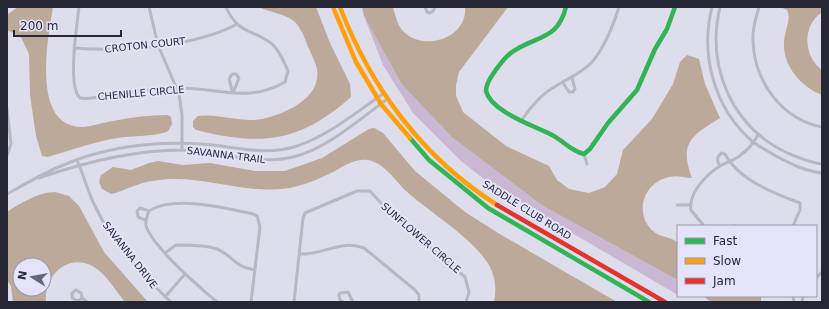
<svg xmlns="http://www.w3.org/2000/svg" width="829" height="309" viewBox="0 0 829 309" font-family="'DejaVu Sans',sans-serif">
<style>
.green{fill:#c9b7d3}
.water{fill:#bca999;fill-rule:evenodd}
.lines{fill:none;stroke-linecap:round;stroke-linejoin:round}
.street{stroke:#b7b8c4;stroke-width:3}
.fast{stroke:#30b455;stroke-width:4.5}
.slow{stroke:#ff9f0a;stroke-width:4.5}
.jam{stroke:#e5322d;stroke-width:4.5}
.labels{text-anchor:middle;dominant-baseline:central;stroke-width:4;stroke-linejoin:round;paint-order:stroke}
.street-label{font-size:10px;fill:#252834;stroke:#e4e3f9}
</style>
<rect width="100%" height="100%" fill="#ddddeb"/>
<path class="green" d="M364,16L401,83L678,280V295L497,189L461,161L413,113L383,65Z"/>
<path class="water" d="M18,7H53C48,38 30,129 84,127C94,126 104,122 113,121C131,117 150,115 168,115L171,117L172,124L168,131C160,136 129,136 117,138C93,142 71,150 48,157L42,156L36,136L30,95L29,54L21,37L7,30V15Z
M259,7H316L330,43L350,84L351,97C299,143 261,146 196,130L193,127V121L198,116C218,113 240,123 262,119C285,114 322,98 317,69C315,62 312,55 309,49C305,40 302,29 295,22C285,13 270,13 259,7Z
M362,7H393C395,15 398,27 404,32C424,52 468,38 465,7H508L459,72L456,85V96L463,112L506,146L549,166L557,180L569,189L589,193L605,187L617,174L623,150L652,119L673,84L680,62L687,55L699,59L705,84L720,118C691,136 679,143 692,178C685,178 676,175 670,177C644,181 633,213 653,231C660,238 671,236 678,243V280L542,205L452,137L401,83L364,16Z
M780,7H822V12C802,26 803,56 822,70V95C801,87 783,66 784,43C784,32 792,19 787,10Z
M374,128L383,133L415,171L465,212L498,233L617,302H494C497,288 495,274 487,262C469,235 430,213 405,190C395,180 384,163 368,160C353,158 342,168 329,174C319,179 309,183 298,186C258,197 216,179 175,179C161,179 147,181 134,186C126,188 119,193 111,194L102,189L99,182L101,175L113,167L131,170L149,163L158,161L183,165L210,163L255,171H285L322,158L369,129Z
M55,192L69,196L79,206L104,252L148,302H125C116,291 106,274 94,267C68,252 43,276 46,302H13L11,286L7,280V212C21,203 38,192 55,192ZM20,265H44V289H20Z
M703,296H761V302H711Z"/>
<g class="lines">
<path class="street" d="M79,7C77,26 67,86 80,98C91,100 102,96 113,94C134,91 156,89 177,88C216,87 247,104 285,82L288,71C284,62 280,51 272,44C254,29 238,35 226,7
M149,7L158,45L179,94L182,115V150
M425,7L427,12L430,13L433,11L435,7
M712,7C700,55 714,108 752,141C759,147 768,151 776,156C791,164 805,171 822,173
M720,7C706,66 731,126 787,153C798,157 810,163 822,164
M759,7C756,18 752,29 753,40C754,81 781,119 822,127
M74,48C121,52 195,47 237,24
M232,74H236L239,78L233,93L229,79Z
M563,83L569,92H573L575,89L572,78
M7,109L11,144L7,155
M521,121C531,107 541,94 556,86C568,78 581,74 592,62C605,47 613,26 619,7
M584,154L587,164
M77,160C84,176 88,193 96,208C113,244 142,275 171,302
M720,166C717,161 716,158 721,153L725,154C739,180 773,193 800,203V210L793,226
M39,178C85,162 133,150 182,150C219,151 256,166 293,157C325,150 360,119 386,100
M7,194C25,184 42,174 61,166C104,147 154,141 201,144C233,146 262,156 294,147C327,137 355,113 383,94
M677,205H690
M145,220L138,217L137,211L140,208L149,211
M704,226L691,210C688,193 707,174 720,166C728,161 736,160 742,154C749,149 754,142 758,135
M733,226H736
M165,253L176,245C188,245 206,245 217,249C234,256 232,266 255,270
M300,254C324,255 342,239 364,248L415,290L419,295V302
M816,278L822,272
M793,296L794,302
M165,297L185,274
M82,298L78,301L72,298V293L76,290L81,293L82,298L87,302
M217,302C198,286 154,248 146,226C145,220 147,216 149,211C173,195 226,208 253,214L257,216L260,227L251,302
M294,302L303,218L305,213L357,191H370L392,215L465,277L469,292L466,302
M343,302L340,300L339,295L340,293L348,292L353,302
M802,302L803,296"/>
<path class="fast" d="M566,7C558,38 541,35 517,49C507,54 501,63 495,71C491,77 486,83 486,91C491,112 535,126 552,135C564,141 570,151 584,154L590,149L608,123L637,90L655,49L667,29L675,7
M410,138L429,160L488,208L649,302"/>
<path class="slow" d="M333,7L356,62L381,104L410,138
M340,7C371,88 423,158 497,205"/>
<path class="jam" d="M497,205L665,302"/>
</g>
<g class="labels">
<g class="street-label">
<text transform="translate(145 45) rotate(-6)">CROTON COURT</text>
<text transform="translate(141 93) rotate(-5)">CHENILLE CIRCLE</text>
<text transform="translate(226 155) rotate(7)">SAVANNA TRAIL</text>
<text transform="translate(527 210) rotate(32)">SADDLE CLUB ROAD</text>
<text transform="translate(421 238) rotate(41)">SUNFLOWER CIRCLE</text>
<text transform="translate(130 255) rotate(52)">SAVANNA DRIVE</text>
</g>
</g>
<rect width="829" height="309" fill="none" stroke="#252834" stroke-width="16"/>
<rect x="677" y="225" width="140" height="72" fill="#e4e3f9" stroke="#9898aa"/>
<rect x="685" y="238" width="20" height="6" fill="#30b455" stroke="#9898aa"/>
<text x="713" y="245" font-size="12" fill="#252834">Fast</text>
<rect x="685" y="258" width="20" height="6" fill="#ff9f0a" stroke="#9898aa"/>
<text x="713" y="265" font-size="12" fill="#252834">Slow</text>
<rect x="685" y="278" width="20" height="6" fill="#e5322d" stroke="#9898aa"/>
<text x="713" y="285" font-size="12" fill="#252834">Jam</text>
<g transform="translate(32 277) rotate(281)"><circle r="19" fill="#e4e3f9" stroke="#9898aa"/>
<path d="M0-3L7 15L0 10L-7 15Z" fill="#656774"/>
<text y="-6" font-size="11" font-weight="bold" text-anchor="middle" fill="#252834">N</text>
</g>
<path d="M14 30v6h107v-6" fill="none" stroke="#252834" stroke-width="2"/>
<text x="20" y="30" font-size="12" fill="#252834" stroke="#e4e3f9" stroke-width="3" paint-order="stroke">200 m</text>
</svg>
